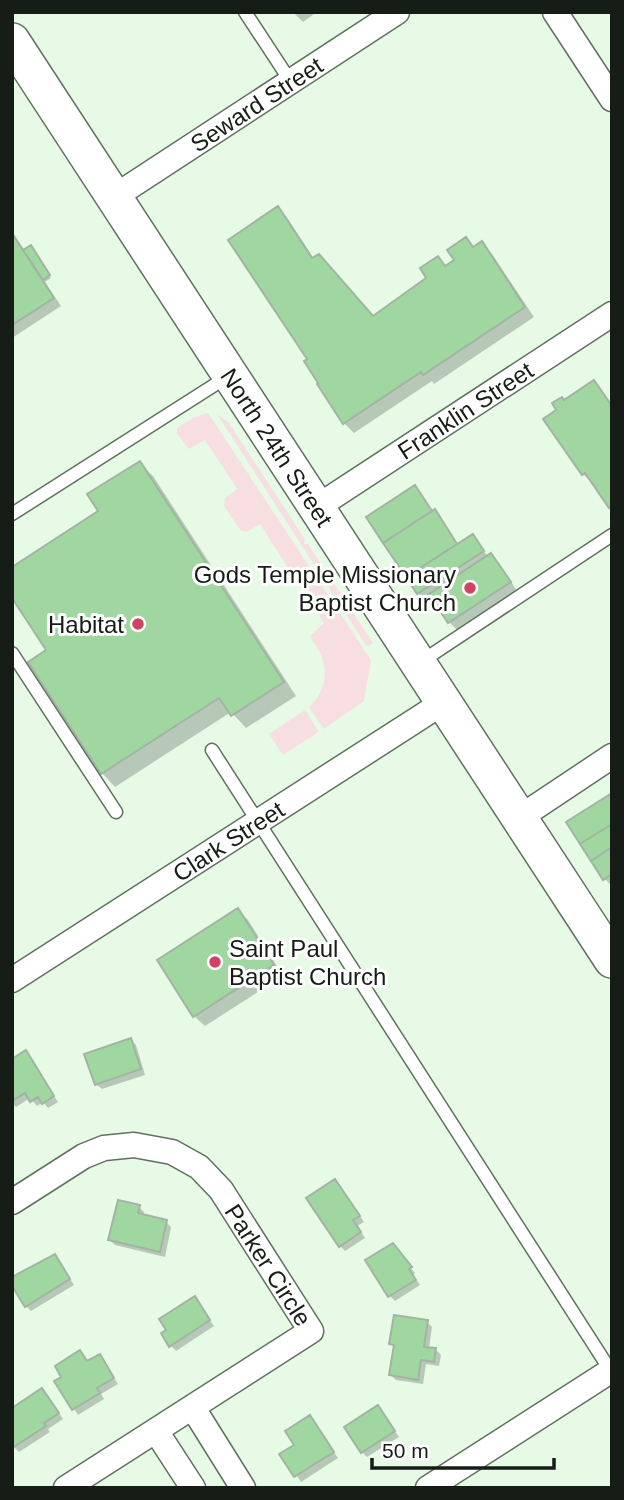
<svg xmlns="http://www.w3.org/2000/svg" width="624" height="1500" viewBox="0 0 624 1500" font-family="Helvetica,sans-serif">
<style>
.green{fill:#f7dfe1}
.shadow{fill:#0003}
.building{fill:#a0d7a1;stroke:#a2b4a2;stroke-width:2}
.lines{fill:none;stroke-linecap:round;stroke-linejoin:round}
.lane-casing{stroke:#607160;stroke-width:15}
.street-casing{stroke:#607160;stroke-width:27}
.secondary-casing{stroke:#607160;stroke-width:38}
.lane{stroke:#fff;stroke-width:12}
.street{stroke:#fff;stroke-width:24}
.secondary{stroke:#fff;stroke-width:35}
.poi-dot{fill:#d14264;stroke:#fff;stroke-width:2.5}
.labels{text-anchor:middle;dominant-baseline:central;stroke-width:6;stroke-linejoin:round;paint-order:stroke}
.street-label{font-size:24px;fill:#161d16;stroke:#fff}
.poi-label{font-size:24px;fill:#161d16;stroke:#fff;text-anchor:end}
</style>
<rect width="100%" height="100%" fill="#e6fae6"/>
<path class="green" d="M208,413L371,660L364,701L324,729L309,707C324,694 329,674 321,655C318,648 313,643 310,636L324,623L260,524L247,532L241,531L224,506L225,498L237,489L205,440L189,449L177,434V428L193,418Z
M217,414L229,423L299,530L305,540L304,544H308L373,643L367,647Z
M305,710L319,732L283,755L269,734Z"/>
<path class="shadow" d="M293,12H317L303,22Z
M277,209L288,219L314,259L374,318L429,278L438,258L446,267L456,260L466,239L475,248L481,244L492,254L534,317L434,384L432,381L354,433L344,423L309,360Z
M12,235L25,251L33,250L51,278L45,282L61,306L12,338Z
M594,382L612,404V508L593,481L591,482L583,474L546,419L559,410L564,402Z
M139,463L153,476L296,696L246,728L231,712L115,787L102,773L49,651Z
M433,513L440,517L458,545L473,536L488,557L491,555L499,563L517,591L457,630L449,622L431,594L424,599L418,593L369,517Z
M612,795V883L610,884L605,879Z
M238,910L248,920L283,976L205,1026L194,1016Z
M130,1040L136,1045L145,1075L102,1089L96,1084Z
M26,1053L58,1102L48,1108L43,1102L37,1106L30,1098L16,1107L12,1103V1061Z
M340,1186L364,1222L357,1226L365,1238L345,1251L340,1246Z
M139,1207L144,1212L143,1216L166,1222L171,1227L165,1257L115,1245L110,1240Z
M398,1251L415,1273L413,1275L420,1285L395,1301L390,1296Z
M55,1256L74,1285L31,1311L26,1306Z
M194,1298L214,1326L176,1351L171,1346Z
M427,1322L432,1327L429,1349L436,1350L441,1355L439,1366L426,1364L423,1384L396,1380L391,1375L395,1348L391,1344Z
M80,1353L88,1363L99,1356L118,1384L101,1394L104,1399L78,1415L57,1382L63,1377Z
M42,1390L63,1419L48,1429L50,1432L19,1452L12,1445Z
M378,1407L399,1437L367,1457L362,1452Z
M310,1418L338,1458L301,1482L282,1454L297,1445Z"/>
<path class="building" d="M278,206L312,258L319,254L373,316L426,278L420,268L438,256L445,266L454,260L447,250L466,237L473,247L482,241L525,307L423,375L421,372L343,424L317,384L318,383L304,361L307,359L228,240Z
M12,233L54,298L12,325Z
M31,245L50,275L43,280L23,250Z
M594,380L612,406V506L609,508L585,473L582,475L543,419L556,410L552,403L562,397L564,400Z
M140,461L284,682L231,716L219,698L101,774L28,662L46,650L12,598V567L98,511L87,494Z
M415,485L432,511L383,543L366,517Z
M435,509L457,544L406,577L383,543Z
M473,534L484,551L417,594L406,577Z
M491,553L511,582L448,623L429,594Z
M612,793V824L580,844L566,822Z
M612,824V847L591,861L580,844Z
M612,847V874L603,880L591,861Z
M238,908L274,965L193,1017L157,960Z
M131,1038L141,1069L95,1085L84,1054Z
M26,1050L54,1096L42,1104L38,1097L30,1102L25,1093L12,1101V1059Z
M335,1179L360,1216L353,1220L361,1232L339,1247L306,1198Z
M118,1200L140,1205L138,1213L167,1220L160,1252L108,1240Z
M393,1243L412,1267L409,1269L416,1280L388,1297L365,1260Z
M55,1254L70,1279L25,1307L12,1286V1277Z
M195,1296L210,1320L169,1347L161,1333L166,1330L159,1319Z
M394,1315L428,1320L424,1347L436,1348L434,1362L421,1360L418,1380L389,1375L394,1345L389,1344Z
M80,1350L87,1361L100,1354L114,1378L97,1388L100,1393L72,1410L54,1381L61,1377L55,1366Z
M42,1388L59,1413L44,1423L46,1426L12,1448V1408Z
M378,1405L395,1431L361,1453L344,1427Z
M310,1415L334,1452L294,1477L279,1454L294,1445L285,1431Z"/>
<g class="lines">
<defs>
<path id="lane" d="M245,12L291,82
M12,514L227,377
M12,653L116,812
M419,663L612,535
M212,750L612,1373"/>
<g id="street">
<path d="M555,12L612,99"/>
<path id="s1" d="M114,197L397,12"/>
<path id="s2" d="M317,507L612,314"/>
<path d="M519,818L612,756"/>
<path id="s3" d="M12,980L444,702"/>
<path id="s4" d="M12,1202L84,1156L104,1148L134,1145L172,1152L199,1167L221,1190L311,1331L66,1488"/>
<path d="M193,1408L243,1488"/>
<path d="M156,1431L193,1488"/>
<path d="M428,1488L612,1370"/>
</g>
<g id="secondary">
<path id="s5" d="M12,41L612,960"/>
</g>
</defs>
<use href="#lane" class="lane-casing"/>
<use href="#street" class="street-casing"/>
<use href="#secondary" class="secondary-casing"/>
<use href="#lane" class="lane"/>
<use href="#street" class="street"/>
<use href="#secondary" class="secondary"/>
</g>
<g class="poi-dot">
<circle cx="470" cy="588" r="7"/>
<circle cx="138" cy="624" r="7"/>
<circle cx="215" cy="962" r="7"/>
</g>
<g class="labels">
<g class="street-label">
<text stroke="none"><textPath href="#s1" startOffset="170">Seward Street</textPath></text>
<text stroke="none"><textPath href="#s2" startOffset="177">Franklin Street</textPath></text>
<text stroke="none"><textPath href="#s5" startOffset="485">North 24th Street</textPath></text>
<text stroke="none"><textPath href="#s3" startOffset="257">Clark Street</textPath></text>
<text stroke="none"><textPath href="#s4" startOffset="327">Parker Circle</textPath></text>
</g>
<g class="poi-label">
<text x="456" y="574">Gods Temple Missionary<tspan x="456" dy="28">Baptist Church</tspan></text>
<text x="124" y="624">Habitat</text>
<text x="229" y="948" text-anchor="start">Saint Paul<tspan x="229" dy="28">Baptist Church</tspan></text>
</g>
</g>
<rect width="624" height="1500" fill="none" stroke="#161d16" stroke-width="28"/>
<path d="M372 1458v10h182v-10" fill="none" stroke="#161d16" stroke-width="3.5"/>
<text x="382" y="1458" font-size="21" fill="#161d16" stroke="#ffffff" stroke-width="5" paint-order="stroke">50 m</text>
</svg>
